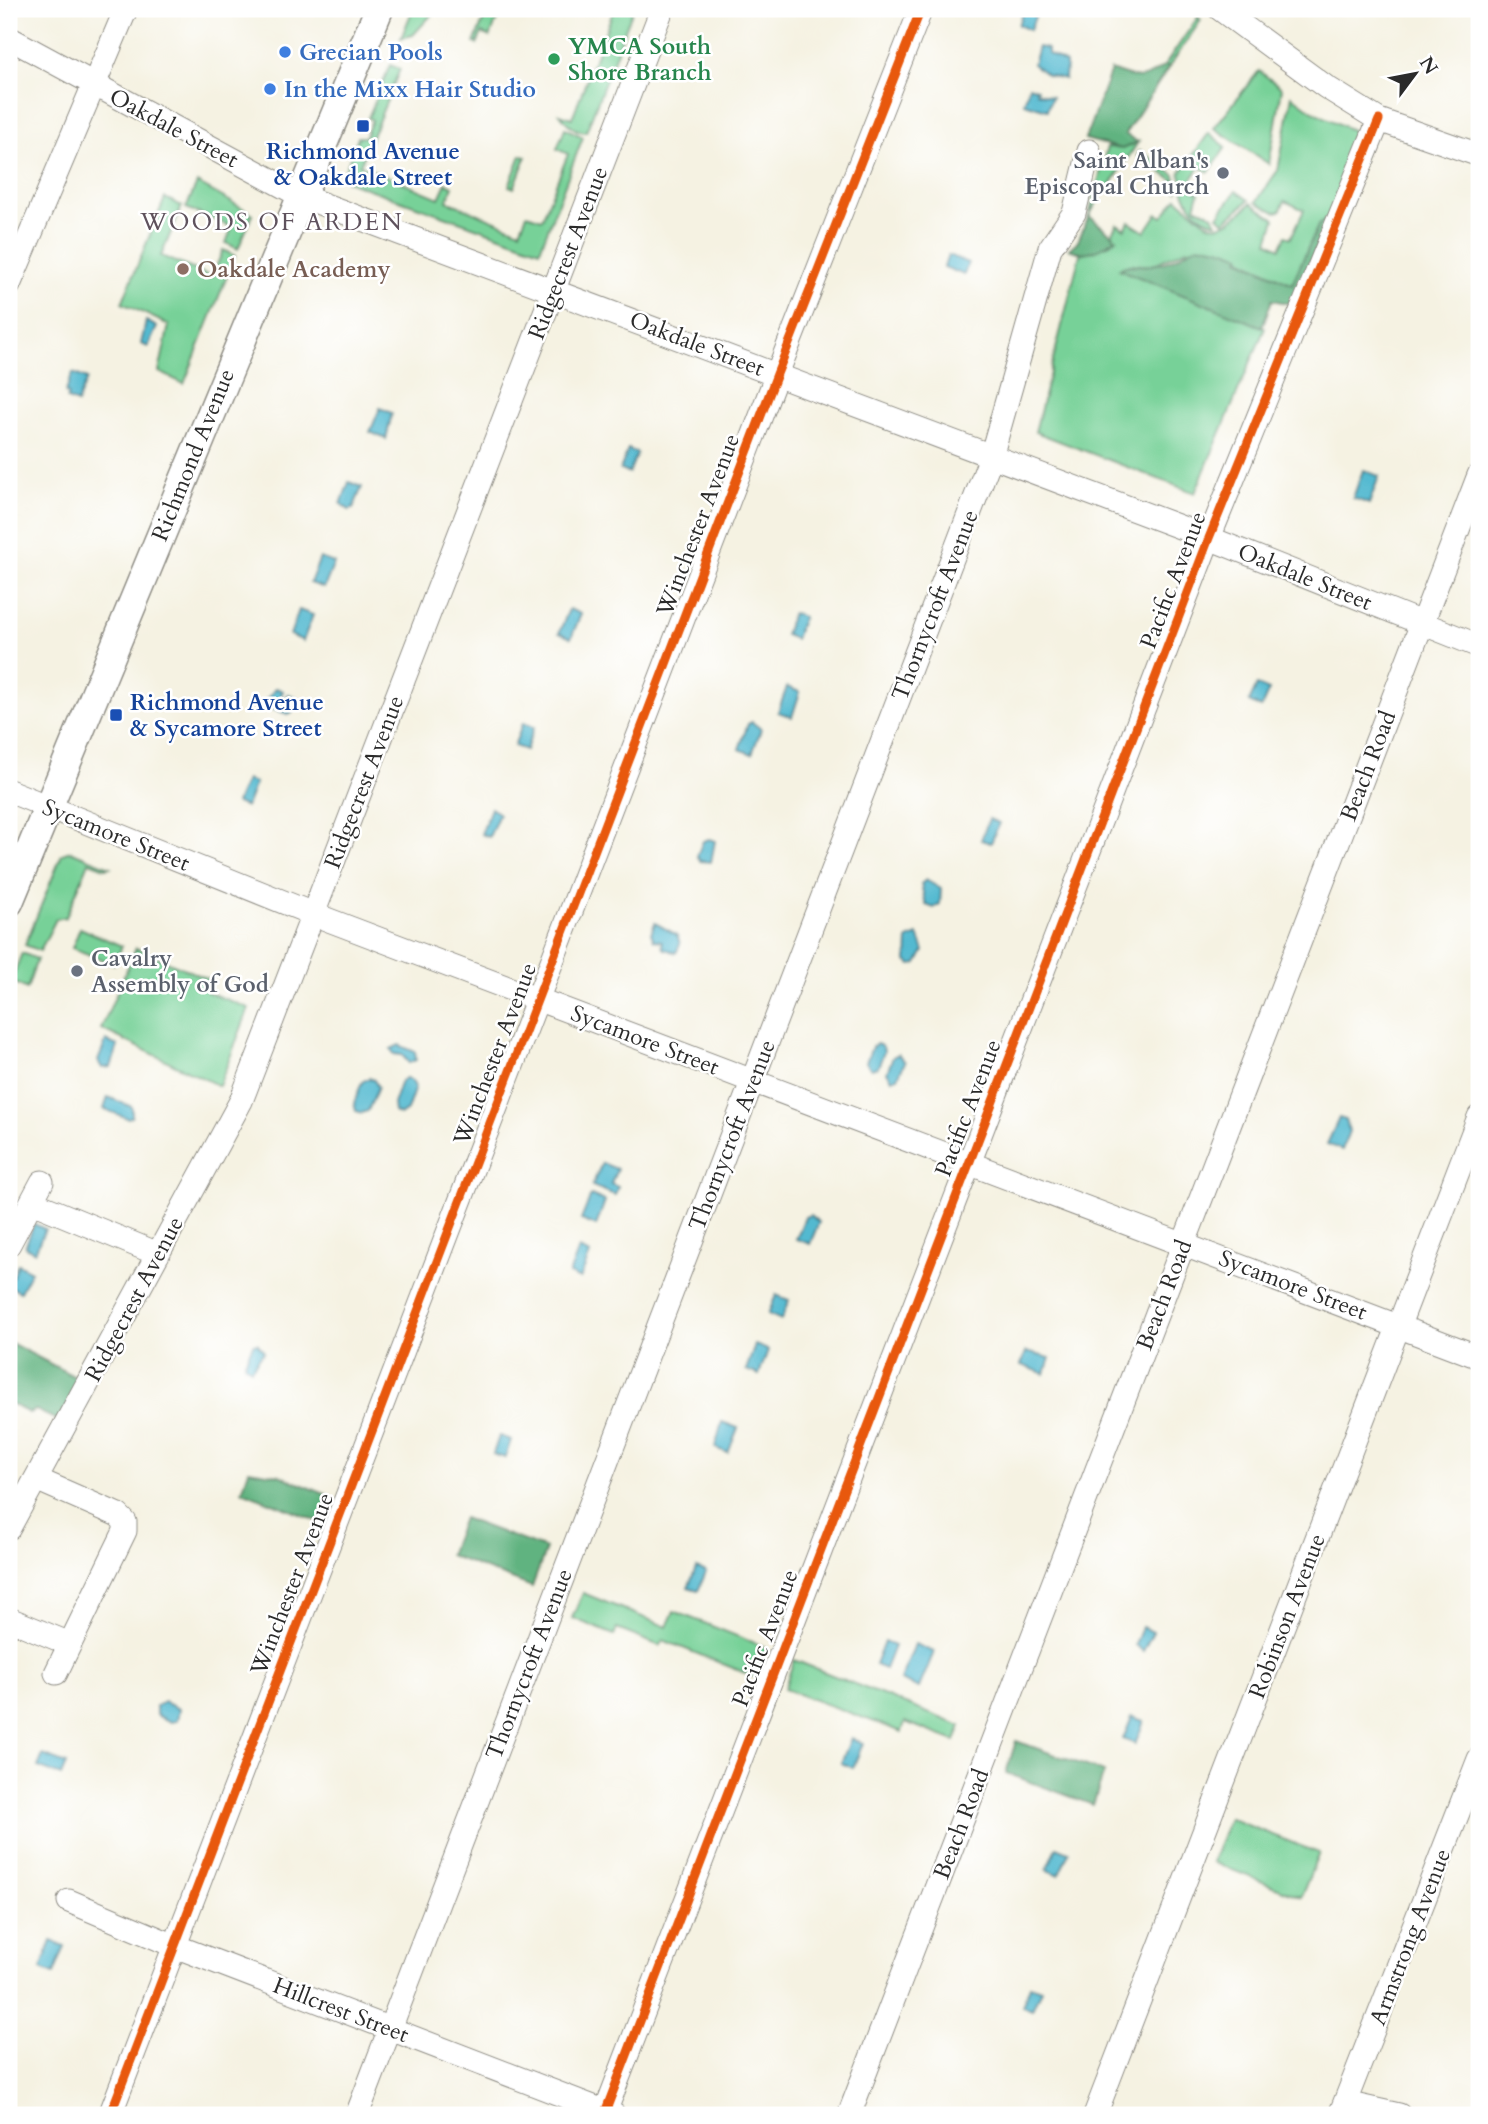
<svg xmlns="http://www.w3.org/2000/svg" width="1488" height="2124" viewBox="0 0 1488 2124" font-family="Cardo,serif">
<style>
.green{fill:#77d198;stroke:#517e62;stroke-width:2}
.forest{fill:#61b380;stroke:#466f56;stroke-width:2}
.water{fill:#52b9d0;stroke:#3e727e;stroke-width:2}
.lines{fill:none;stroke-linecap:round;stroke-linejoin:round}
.minor-casing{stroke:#908e86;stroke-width:25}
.major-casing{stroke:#908e86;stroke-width:31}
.minor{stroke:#fff;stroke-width:23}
.major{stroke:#fff;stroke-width:28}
.cycleway-casing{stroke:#fff;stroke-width:13}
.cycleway{stroke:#e8590c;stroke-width:9}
.shop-dot{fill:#3f7fe0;stroke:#fff;stroke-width:2.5}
.leisure-dot{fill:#2e9e5b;stroke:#fff;stroke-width:2.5}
.transit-dot{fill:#1a4fb4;stroke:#fff;stroke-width:2.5}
.worship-dot{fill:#6b7280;stroke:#fff;stroke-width:2.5}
.education-dot{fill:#8d6e63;stroke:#fff;stroke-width:2.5}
.labels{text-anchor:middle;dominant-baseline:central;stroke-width:5;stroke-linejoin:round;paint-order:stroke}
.leisure-label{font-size:23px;font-weight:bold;fill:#27864d;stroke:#fff;text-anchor:start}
.shop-label{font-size:23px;font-weight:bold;fill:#366cbe;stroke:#fff;text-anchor:start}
.street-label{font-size:23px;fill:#2b2b2b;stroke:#fff}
.transit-label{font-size:23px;font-weight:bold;fill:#164399;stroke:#fff}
.worship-label{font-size:23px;font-weight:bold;fill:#5b616d;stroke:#fff;text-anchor:end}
.education-label{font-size:23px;font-weight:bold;fill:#785e54;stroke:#fff;text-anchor:start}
.neighbourhood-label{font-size:24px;letter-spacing:2px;fill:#5f525d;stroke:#fff}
</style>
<rect width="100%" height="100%" fill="#fff"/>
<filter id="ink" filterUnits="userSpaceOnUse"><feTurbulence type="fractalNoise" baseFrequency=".0143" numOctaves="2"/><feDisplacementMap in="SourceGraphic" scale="14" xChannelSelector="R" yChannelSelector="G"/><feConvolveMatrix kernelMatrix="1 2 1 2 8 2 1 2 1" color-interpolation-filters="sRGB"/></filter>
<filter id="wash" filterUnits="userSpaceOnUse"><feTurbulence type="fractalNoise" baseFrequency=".00686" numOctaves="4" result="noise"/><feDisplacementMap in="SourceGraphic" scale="28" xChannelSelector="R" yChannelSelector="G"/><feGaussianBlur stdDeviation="1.57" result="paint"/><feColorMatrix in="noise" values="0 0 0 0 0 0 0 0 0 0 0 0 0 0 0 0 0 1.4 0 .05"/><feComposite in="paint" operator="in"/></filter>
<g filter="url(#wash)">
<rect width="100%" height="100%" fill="#f5f2e2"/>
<path class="green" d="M413,9H437L413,35L401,38Z
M488,9H501L490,37L482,33L477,44L474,43Z
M614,9H633L586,132C574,131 567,124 560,114L572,118Z
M1198,17L1201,20L1169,67L1165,65Z
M390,65L400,69L360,165L439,198L446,183L453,186L447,201L520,231L527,214L542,219L568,154L557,149L565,128L583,137L540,250L346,181L343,176L358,137H365L372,120L368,118Z
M1259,71L1282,88L1269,164L1214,128Z
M1292,96L1314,112L1354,131L1352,138L1358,140L1329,219L1319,224L1292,284L1239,258L1187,249L1150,266L1133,264L1120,269L1265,328L1195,493L1035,432L1080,254L1108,245L1116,239L1111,234L1117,224L1125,229L1129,222L1145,232L1157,214L1162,217L1177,198C1212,227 1213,240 1251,203L1275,219L1268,242L1280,248L1286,236L1291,238L1304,210L1285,201L1280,211L1275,212L1256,202L1278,170Z
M1209,133L1226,147L1209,172L1200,167L1188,185L1199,193L1195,207L1213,215L1217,223C1192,218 1183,196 1180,173Z
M1138,142L1107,191L1101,187L1095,195L1099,199L1089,216L1107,147L1122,149Z
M1140,151L1175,175L1177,191L1170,186L1173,180L1137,156Z
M521,155L526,157L514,188L509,186Z
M197,183L253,214L238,249L226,243L232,227L186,208Z
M1236,191L1249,200L1224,222L1218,216Z
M165,198L182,206L161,256L212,277L223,250L235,256L184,384L159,372L169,325L122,303Z
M70,851L110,867L105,868L89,862L66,917L56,919L40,951L25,945L62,854Z
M80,928L122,946L114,964L72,948Z
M136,948L211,980L207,992L249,1008L219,1086L101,1029Z
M22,953L37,959L27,989L11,981Z
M583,1593L667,1627L674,1611L767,1648L755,1677L663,1640L660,1646L617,1629L614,1635L572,1618Z
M794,1660L961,1726L955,1741L905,1722L902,1732L784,1689Z
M1229,1818L1319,1853L1301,1897L1212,1862Z"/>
<path class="forest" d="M1165,65L1169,67L1125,134L1138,142L1122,149L1085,139L1111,70C1136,80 1144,82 1165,65Z
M1089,216L1116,238C1101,250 1086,257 1069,249L1078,241Z
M1329,219L1292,304L1272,300L1262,327L1119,269C1131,262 1139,267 1151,265C1198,259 1181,231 1241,256L1239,259L1292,284L1319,224Z
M9,1342L79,1379L61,1422L36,1410L29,1413L9,1403Z
M249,1470L279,1475L330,1496L320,1522L242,1491Z
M463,1518L546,1549L532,1587L449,1555Z
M1016,1741L1104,1772L1093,1805L1006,1773Z"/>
<path class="water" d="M1024,9H1038L1030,30L1018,25Z
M1038,47L1048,49V54L1066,63L1065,79L1047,75L1033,64Z
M1029,86L1037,89L1036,92L1052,97L1047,110L1024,103Z
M948,255L968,263L964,275L944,267Z
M146,321L157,327L148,347L141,344Z
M73,373L87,379L77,403L67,399L69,394L65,393Z
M380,408L392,413L386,439L370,432Z
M628,449L637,453L629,473L620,470Z
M1363,470L1379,476L1369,504L1353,498Z
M349,482L362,487L353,509L349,510L341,504Z
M320,558L334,563L324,588L310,583Z
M569,609L581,614L571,638L559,633Z
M299,610L313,615L303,641L290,635Z
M792,613L803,617L795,639L785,635Z
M1257,685L1269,690L1261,708L1249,702Z
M787,687L800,692L792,717L778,712Z
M276,688L283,691L280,697L286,699L288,694L296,698L292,712L288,714L266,707V700Z
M752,722L761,729L752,754L739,749L748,724Z
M523,723L534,727L526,750L514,746Z
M246,780L255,783L246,807L236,803Z
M491,808L499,814L489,837L481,834Z
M989,819L999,823L991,843L981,840Z
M709,839L715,841L711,862L700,861L697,856L703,841Z
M926,880L941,889L940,904L934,908L926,905L921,884Z
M655,923L677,935L680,944L676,953L663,948L662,941L654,940L651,933Z
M918,935L924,951L917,964L911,965L907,961L908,939Z
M106,1041L118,1046L111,1067L102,1068L98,1061Z
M877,1044L883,1047L884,1052L878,1067L871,1069L866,1062L872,1047Z
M399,1045L415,1052L416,1060L409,1063L402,1055L394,1054L391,1049Z
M898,1054L905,1062L898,1077L892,1079L887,1072L893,1057Z
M369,1078L374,1080L378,1087L368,1111L361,1113L356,1111L354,1103L362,1082Z
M406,1078L412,1081L415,1087L407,1110L400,1115L394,1112L393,1104L401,1081Z
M108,1097L132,1107V1117L127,1118L104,1109Z
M1339,1118L1346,1120L1349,1131L1342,1150L1327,1144Z
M602,1163L617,1169L611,1184L618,1187L615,1195L592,1186Z
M591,1195L605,1201L596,1226L581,1220Z
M810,1215L819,1222L810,1244L796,1239L805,1217Z
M34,1224L45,1229L35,1252L25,1247Z
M579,1249L590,1254L580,1279L569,1274Z
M18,1264L31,1271L20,1292L9,1286Z
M776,1295L789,1300L781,1320L768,1314Z
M257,1343L264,1351L251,1369L244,1364L253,1344Z
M755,1345L768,1350L759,1375L746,1370Z
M1026,1352L1050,1358L1045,1374L1021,1365Z
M722,1422L738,1428L728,1453L715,1448Z
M499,1436L511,1440L505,1458L493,1454Z
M696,1568L706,1572L698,1591L688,1588Z
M1142,1627L1153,1632L1143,1651L1135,1645Z
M884,1642L894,1646L885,1669L875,1665Z
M915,1644L934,1652L919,1688L900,1680Z
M164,1702L179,1709L177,1721L171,1722L156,1715V1706Z
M1132,1717L1144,1721L1135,1744L1123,1739Z
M851,1738L863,1743L853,1768L841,1763Z
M43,1755L66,1764L61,1776L38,1767Z
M1057,1847L1069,1852L1059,1875L1047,1870Z
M51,1941L65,1946L54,1974L41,1969Z
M1030,1985L1041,1989L1032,2010L1022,2006Z"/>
</g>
<g filter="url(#ink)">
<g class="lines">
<defs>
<path id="minor" d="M1220,9L1326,87L1379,120L1479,155
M9,38L301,196L1209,538L1479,646
M9,285L126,9
M9,791L313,914L1479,1357
M32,1202L158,1254
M9,1244L42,1182
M9,1528L241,1101L662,9
M9,1619L70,1644L125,1531V1522L118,1515L36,1479
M56,1673L70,1644
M69,1901L175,1946L614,2115
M1345,2103L1399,2115
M110,2115L777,374L921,9
M357,2115L991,457L1050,248L1074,213L1089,151
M604,2115L1209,538L1379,120
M849,2115L1479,475
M1095,2115L1479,1117
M1340,2115L1479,1759"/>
<path id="major" d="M9,902L379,9"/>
</defs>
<use href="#minor" class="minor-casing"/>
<use href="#major" class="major-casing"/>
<use href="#minor" class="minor"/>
<use href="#major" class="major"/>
<defs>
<path id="cycleway" d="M110,2115L777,374L921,9
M604,2115L1209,538L1379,120"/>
</defs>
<use href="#cycleway" class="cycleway-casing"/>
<use href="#cycleway" class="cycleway"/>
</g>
</g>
<g class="shop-dot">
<circle cx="285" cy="52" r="7"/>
<circle cx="270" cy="89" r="7"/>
</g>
<circle class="leisure-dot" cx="554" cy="59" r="7"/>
<g class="transit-dot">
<rect x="356" y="119" width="14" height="14" rx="3.5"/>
<rect x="109" y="708" width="14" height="14" rx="3.5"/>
</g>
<g class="worship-dot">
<circle cx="1223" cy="173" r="7"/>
<circle cx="77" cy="971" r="7"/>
</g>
<circle class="education-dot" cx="183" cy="269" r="7"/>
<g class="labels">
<g class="leisure-label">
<text x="568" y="46">YMCA South<tspan x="568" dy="26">Shore Branch</tspan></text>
</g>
<g class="shop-label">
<text x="299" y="52">Grecian Pools</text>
<text x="284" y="89">In the Mixx Hair Studio</text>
</g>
<g class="street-label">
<text transform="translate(174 128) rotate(28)">Oakdale Street</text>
<text transform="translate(568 253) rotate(-69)">Ridgecrest Avenue</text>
<text transform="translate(697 344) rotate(21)">Oakdale Street</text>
<text transform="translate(193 455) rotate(-68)">Richmond Avenue</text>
<text transform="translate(698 525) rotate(-69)">Winchester Avenue</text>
<text transform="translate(1305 577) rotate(22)">Oakdale Street</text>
<text transform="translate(1173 580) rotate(-69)">Pacific Avenue</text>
<text transform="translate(935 605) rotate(-69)">Thornycroft Avenue</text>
<text transform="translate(1368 766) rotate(-69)">Beach Road</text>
<text transform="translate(364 782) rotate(-69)">Ridgecrest Avenue</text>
<text transform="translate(116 835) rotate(22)">Sycamore Street</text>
<text transform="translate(645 1040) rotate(21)">Sycamore Street</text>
<text transform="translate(495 1054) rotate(-69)">Winchester Avenue</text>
<text transform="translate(968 1108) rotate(-69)">Pacific Avenue</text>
<text transform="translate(732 1135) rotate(-69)">Thornycroft Avenue</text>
<text transform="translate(1293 1285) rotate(21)">Sycamore Street</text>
<text transform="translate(1164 1295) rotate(-69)">Beach Road</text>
<text transform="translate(134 1299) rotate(-62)">Ridgecrest Avenue</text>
<text transform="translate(292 1584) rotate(-69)">Winchester Avenue</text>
<text transform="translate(1287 1616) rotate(-69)">Robinson Avenue</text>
<text transform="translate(765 1638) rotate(-69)">Pacific Avenue</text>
<text transform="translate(529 1664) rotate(-69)">Thornycroft Avenue</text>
<text transform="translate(961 1824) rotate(-69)">Beach Road</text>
<text transform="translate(1410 1937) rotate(-69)">Armstrong Avenue</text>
<text transform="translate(341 2010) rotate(21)">Hillcrest Street</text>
</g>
<g class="transit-label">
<text x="363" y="151">Richmond Avenue<tspan x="363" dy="26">&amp; Oakdale Street</tspan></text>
<text x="130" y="702" text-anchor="start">Richmond Avenue<tspan x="130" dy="26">&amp; Sycamore Street</tspan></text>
</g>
<g class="worship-label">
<text x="1209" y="160">Saint Alban's<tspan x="1209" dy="26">Episcopal Church</tspan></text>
<text x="91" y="958" text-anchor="start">Cavalry<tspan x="91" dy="26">Assembly of God</tspan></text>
</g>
<g class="education-label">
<text x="197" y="269">Oakdale Academy</text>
</g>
<g class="neighbourhood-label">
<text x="272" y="222">WOODS OF ARDEN</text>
</g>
</g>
<rect width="1488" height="2124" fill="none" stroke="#fff" stroke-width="35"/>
<g transform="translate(1415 74) rotate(58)" stroke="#ffffff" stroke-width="5" paint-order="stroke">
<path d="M0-5L12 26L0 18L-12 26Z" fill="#2b2b2b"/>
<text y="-10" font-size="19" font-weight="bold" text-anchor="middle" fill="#2b2b2b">N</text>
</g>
</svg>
